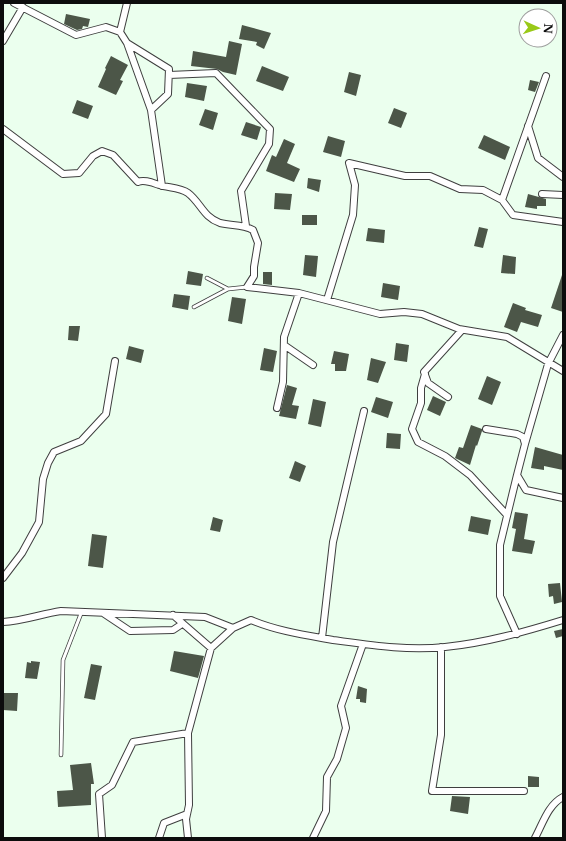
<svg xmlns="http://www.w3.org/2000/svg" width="566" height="841" viewBox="0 0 566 841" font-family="'Libre Baskerville',serif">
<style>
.building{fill:#4c5648}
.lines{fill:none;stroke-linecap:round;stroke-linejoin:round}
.lane-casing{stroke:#3f3f3f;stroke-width:4.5}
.street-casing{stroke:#3f3f3f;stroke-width:8}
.lane{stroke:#fff;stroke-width:3}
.street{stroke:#fff;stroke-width:6}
</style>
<rect width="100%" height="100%" fill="#ebffee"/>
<path class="building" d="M66,14L90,19L88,27L83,26L82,29L77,30L64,24Z
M242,25L271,33L264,49L256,45L257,42L239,39Z
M229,41L242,44L236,75L223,72L217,69L191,66L193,51L226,57Z
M111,56L128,65L120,80L123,81L116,95L98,87L106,69L105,68Z
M262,66L289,77L283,91L256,81Z
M349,72L361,75L356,96L344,92Z
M530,80L539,82L535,92L528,90Z
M187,83L207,86L204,101L185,97Z
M77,100L93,106L88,119L72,113Z
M394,108L407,113L401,128L388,123Z
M205,109L218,113L213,130L199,125Z
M246,122L261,127L257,140L241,135Z
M484,135L510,147L505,160L478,148Z
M328,136L345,141L341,157L323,152Z
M284,139L295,144L287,163L300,169L294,182L266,171L272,155L276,157Z
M308,178L321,180L319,192L307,188Z
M275,193L292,194L290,210L274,209Z
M528,194L546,199V206H537V209L525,207Z
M302,215H317V225H302Z
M479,227L488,229L483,248L474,246Z
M368,228L385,230L384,243L366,241Z
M305,255L318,256L316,277L303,275Z
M503,255L516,257L515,274L501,273Z
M188,271L203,274L201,286L186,284Z
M263,272H272V285L263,284Z
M562,275L563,276V312L551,308Z
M383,283L400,286L398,300L381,297Z
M174,294L190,296L188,310L172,307Z
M232,297L246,299L242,324L228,321Z
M513,303L526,308L525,310L542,315L538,327L521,322L517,332L504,327Z
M69,326H80L78,341L68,340Z
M396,343L409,345L407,362L394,360Z
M129,346L144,350L141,363L126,359Z
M264,348L277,351L273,372L260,370Z
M334,351L349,354L346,371H335V364H331Z
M371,358L386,362L378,383L367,380Z
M487,376L501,382L492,405L478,399Z
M287,385L297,388L292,405L299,406L296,419L279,416Z
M433,396L446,402L440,416L427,410Z
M376,397L393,402L388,418L371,412Z
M313,399L326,402L321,427L308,424Z
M471,425L482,429V431L477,446L476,445L470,465L455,458L459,447L463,448Z
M387,433L401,434L400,449L386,448Z
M535,447L563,455V470L544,466V470L531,468Z
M295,461L306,466L300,482L289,478Z
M515,512L528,514L524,539L535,541L532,554L512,551L516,529L512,528Z
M471,516L491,520L488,535L468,531Z
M213,517L223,520L220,532L210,530Z
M92,534L107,536L103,568L88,566Z
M560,583L562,602L554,604L553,596L549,597L548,584Z
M563,629V636L556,638L554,631Z
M174,651L204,656L198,678L170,671Z
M31,661L40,662L37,679L25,678L27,662L31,663Z
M91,664L102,666L95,700L84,698Z
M358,686L367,689L366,703L360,702V699H356Z
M3,693H18L17,711L3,710Z
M91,763L94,784H91V805L58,807L57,791L73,790L70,765Z
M528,776L539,777V787H528Z
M452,796L470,797L468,814L450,811Z"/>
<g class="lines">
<defs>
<path id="lane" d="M207,278L228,289
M194,307L228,289L247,287
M61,755L63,660L82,611"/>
<path id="street" d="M14,3L76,35L106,27L120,32
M127,3L120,32L127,43L169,69L168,94L151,110L162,186
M3,41L23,7
M127,43L151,110
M169,75L216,73L270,129L269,144L241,191L246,226
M546,76L502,200L513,215L563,222
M528,126L538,158L563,177
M3,129L63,174L79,173L93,156L102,151L113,155L138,182C144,179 153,183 159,185C169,188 180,187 188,193C201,203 203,217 220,223C232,226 242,224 253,230L258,243L254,267V276L247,287L299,293L380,314L404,312L422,314L459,329L507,337L563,371
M542,194L563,195
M327,300L353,215L355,185L349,163L405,176H430L460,189L483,190L502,200
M284,345L313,365
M425,374L421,388V403L412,429L418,442L445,456L470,475L507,515
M448,397L428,383L424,372L462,330
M277,408L283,382L284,337L299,293
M486,429L517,434L523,437L525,444L517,475L526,490L563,498
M525,444L548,364L563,335
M517,475L500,545V596L517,634
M3,578L22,553L39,522L43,479L48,463L54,452L81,441L106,414L115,361
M103,613L130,631L173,630L182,624
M173,615L211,648L233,628
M3,622C23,621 41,614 61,611L205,617L233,628L251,620C277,631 305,635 333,640C370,645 407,651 445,647C485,643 524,632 563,620
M322,638L333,542L364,411
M441,647V735L432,791H524
M102,838L99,794L112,785L133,742L188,733
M159,838L164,823L187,814
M188,838L186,819L189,805L188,733L211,648
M313,838L326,811L327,777L337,759L346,728L341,706L363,644
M535,838C543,823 548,805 563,797"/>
</defs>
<use href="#lane" class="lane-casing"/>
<use href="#street" class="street-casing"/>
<use href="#lane" class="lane"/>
<use href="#street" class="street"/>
</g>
<rect width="566" height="841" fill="none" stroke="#0c0c0c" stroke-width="8"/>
<g transform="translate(538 28) rotate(93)"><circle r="19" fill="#ffffff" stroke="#9e9e9e"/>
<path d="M0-3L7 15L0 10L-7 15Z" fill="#99c918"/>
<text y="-6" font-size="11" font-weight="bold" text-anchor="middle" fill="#0c0c0c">N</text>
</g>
</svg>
